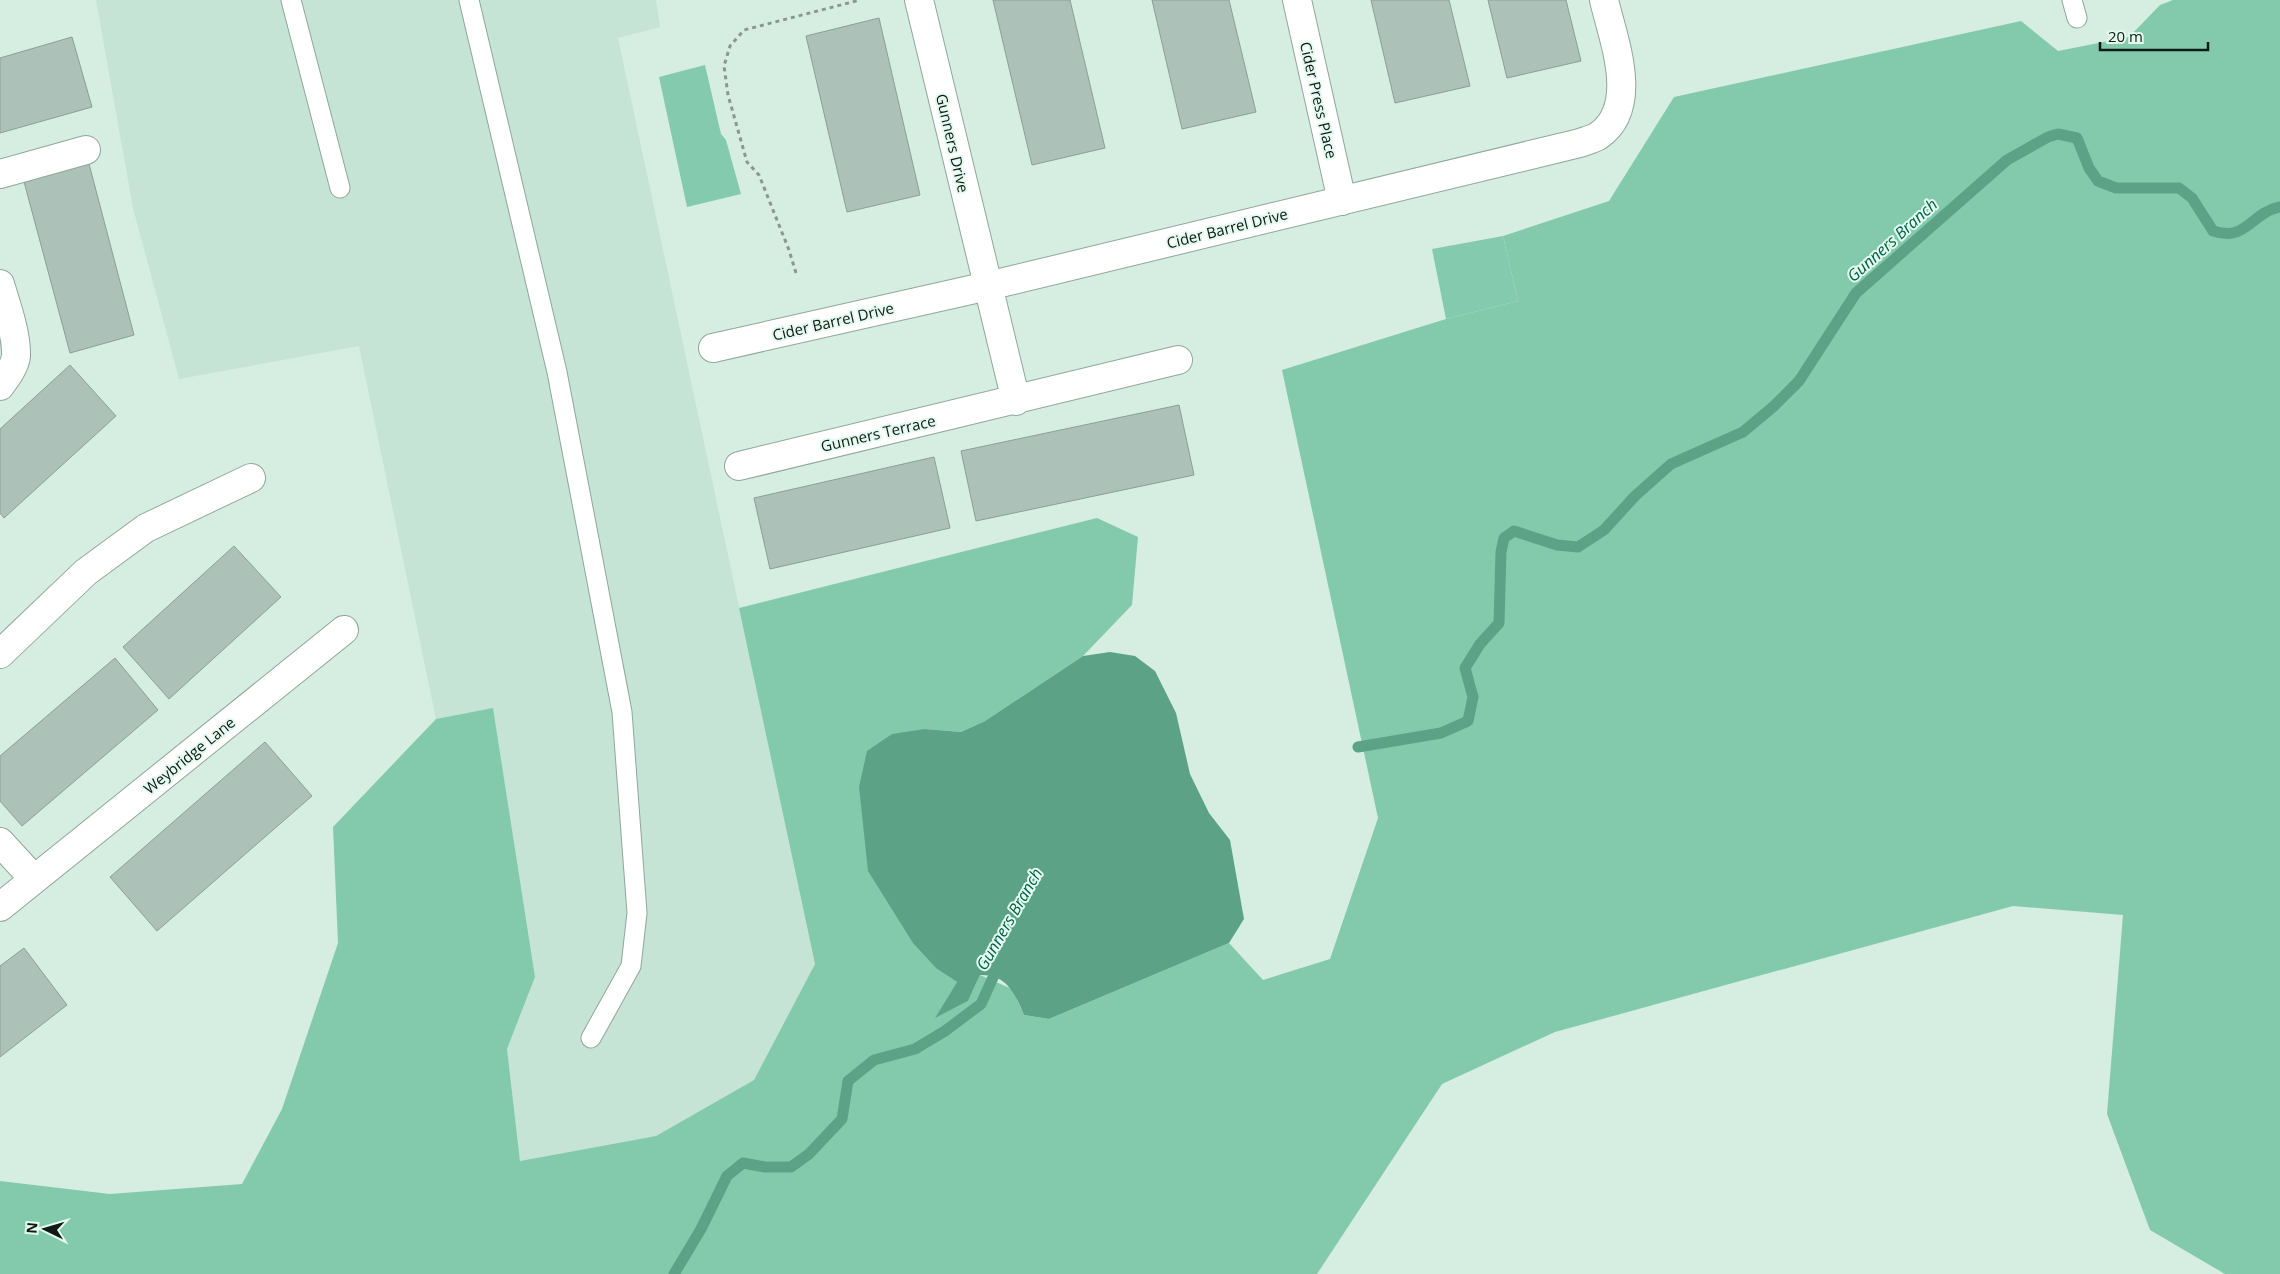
<svg xmlns="http://www.w3.org/2000/svg" width="2280" height="1274" viewBox="0 0 2280 1274" font-family="'Open Sans',sans-serif">
<style>
.built{fill:#c5e4d6}
.green{fill:#84caae}
.forest{fill:#83caad}
.water{fill:#5ca287}
.lines{fill:none;stroke-linecap:round;stroke-linejoin:round}
.stream{stroke:#5ca287;stroke-width:11}
.building{fill:#acc2b8;stroke:#8a9f96}
.lane-casing{stroke:#90a69c;stroke-width:21}
.street-casing{stroke:#90a69c;stroke-width:30}
.path{stroke:#879890;stroke-width:3;stroke-dasharray:4 4;stroke-linecap:butt}
.lane{stroke:#fff;stroke-width:19}
.street{stroke:#fff;stroke-width:28}
.labels{text-anchor:middle;dominant-baseline:central;stroke-width:4;stroke-linejoin:round;paint-order:stroke}
.street-label{font-size:15px;fill:#121a16;stroke:#e3faef}
.water-label{font-size:16px;font-style:italic;fill:#006147;stroke:#e3faef}
</style>
<rect width="100%" height="100%" fill="#d6ede2"/>
<path class="built" d="M96,0H656L660,27L618,38L815,964L754,1080L656,1136L520,1161L507,1049L535,977L493,709L436,719L359,346L179,379L133,208Z"/>
<path class="green" d="M705,65L721,134L726,140L741,194L687,207L659,77Z
M1503,236L1518,301L1446,319L1432,249Z"/>
<path class="forest" d="M2173,0H2280V1274H2225L2150,1230L2107,1114L2123,915L2013,906L1555,1032L1442,1084L1317,1274H0V1181L110,1194L242,1184L282,1109L338,943L333,827L436,719L493,708L535,977L507,1049L520,1161L656,1136L754,1080L815,964L739,608L1097,518L1138,537L1132,605L1083,656L985,721L961,732L925,729L937,969L957,982L936,1017L968,1001L980,975L1012,989L1024,1015L1049,1019L1229,943L1263,980L1330,959L1378,818L1282,370L1446,319L1518,301L1503,236L1609,201L1674,97L2021,21L2058,51L2129,37L2160,5Z"/>
<path class="water" d="M1110,652L1135,656L1155,671L1176,713L1190,774L1209,813L1230,840L1244,919L1229,943L1049,1019L1024,1015C1015,994 1007,974 980,975L968,1001L935,1018L957,982L937,969L913,943L868,871L859,787L867,751L892,734L925,729L961,732L985,721L1083,656Z"/>
<g class="lines">
<path class="stream" d="M1358,747L1441,733L1468,721L1473,697L1465,668L1480,644L1499,623L1501,552L1504,538L1514,531L1557,545L1578,547L1604,530L1635,496L1671,464L1743,432L1774,406L1799,381L1856,293L2007,160L2048,137L2058,134L2077,138L2089,168L2098,181L2116,188H2179L2192,198L2213,231C2247,242 2250,213 2280,207
M674,1274L701,1229L727,1176L743,1163L765,1167H791L809,1154L842,1119L848,1081L874,1060L915,1049L945,1031L981,1004L1000,962"/>
</g>
<path class="building" d="M993,0H1070L1105,148L1032,165Z
M1152,0H1229L1256,112L1182,129Z
M1371,0H1449L1470,86L1395,103Z
M1488,0H1566L1581,61L1507,78Z
M879,18L920,195L847,212L806,36Z
M72,37L92,107L0,133V58Z
M88,160L134,335L70,353L23,178Z
M70,365L116,416L4,518L0,513V429Z
M1179,405L1194,475L976,521L961,451Z
M934,457L950,528L770,569L754,498Z
M234,546L281,597L169,699L123,647Z
M115,658L158,710L22,826L0,801V756Z
M265,742L312,796L157,931L110,877Z
M24,948L67,1005L0,1057V966Z"/>
<g class="lines">
<defs>
<path id="lane" d="M291,0L340,188
M469,0L557,372L622,712L637,913L631,966L591,1038
M2072,0L2077,18"/>
<path id="street" d="M919,0L1016,401
M1297,0L1342,201
M0,174L86,150
M0,284C6,304 17,335 16,356C15,366 6,378 0,386
M713,348L988,286L1580,143C1585,141 1593,139 1598,136C1641,107 1613,39 1604,0
M739,466L1178,360
M0,654L86,572L146,528L251,478
M0,842L34,879
M0,907L344,630"/>
</defs>
<use href="#lane" class="lane-casing"/>
<use href="#street" class="street-casing"/>
<path class="path" d="M796,273L789,250L759,175L747,162L728,95L724,66L730,46L744,30L860,0"/>
<use href="#lane" class="lane"/>
<use href="#street" class="street"/>
</g>
<g class="labels">
<g class="street-label">
<text transform="translate(1319 100) rotate(77)">Cider Press Place</text>
<text transform="translate(953 143) rotate(77)">Gunners Drive</text>
<text transform="translate(1227 228) rotate(-14)">Cider Barrel Drive</text>
<text transform="translate(833 321) rotate(-13)">Cider Barrel Drive</text>
<text transform="translate(878 433) rotate(-13)">Gunners Terrace</text>
<text transform="translate(189 755) rotate(-39)">Weybridge Lane</text>
</g>
<g class="water-label">
<text transform="translate(1892 240) rotate(-42)">Gunners Branch</text>
<text transform="translate(1009 919) rotate(-60)">Gunners Branch</text>
</g>
</g>
<g transform="translate(45 1229) rotate(275)" stroke="#e3faef" stroke-width="4" paint-order="stroke">
<path d="M0-4L9 19L0 12L-9 19Z" fill="#121a16"/>
<text y="-8" font-size="14" font-weight="bold" text-anchor="middle" fill="#121a16">N</text>
</g>
<path d="M2100 42v8h108v-8" fill="none" stroke="#121a16" stroke-width="2.5"/>
<text x="2108" y="42" font-size="15" fill="#121a16" stroke="#e3faef" stroke-width="4" paint-order="stroke">20 m</text>
</svg>
